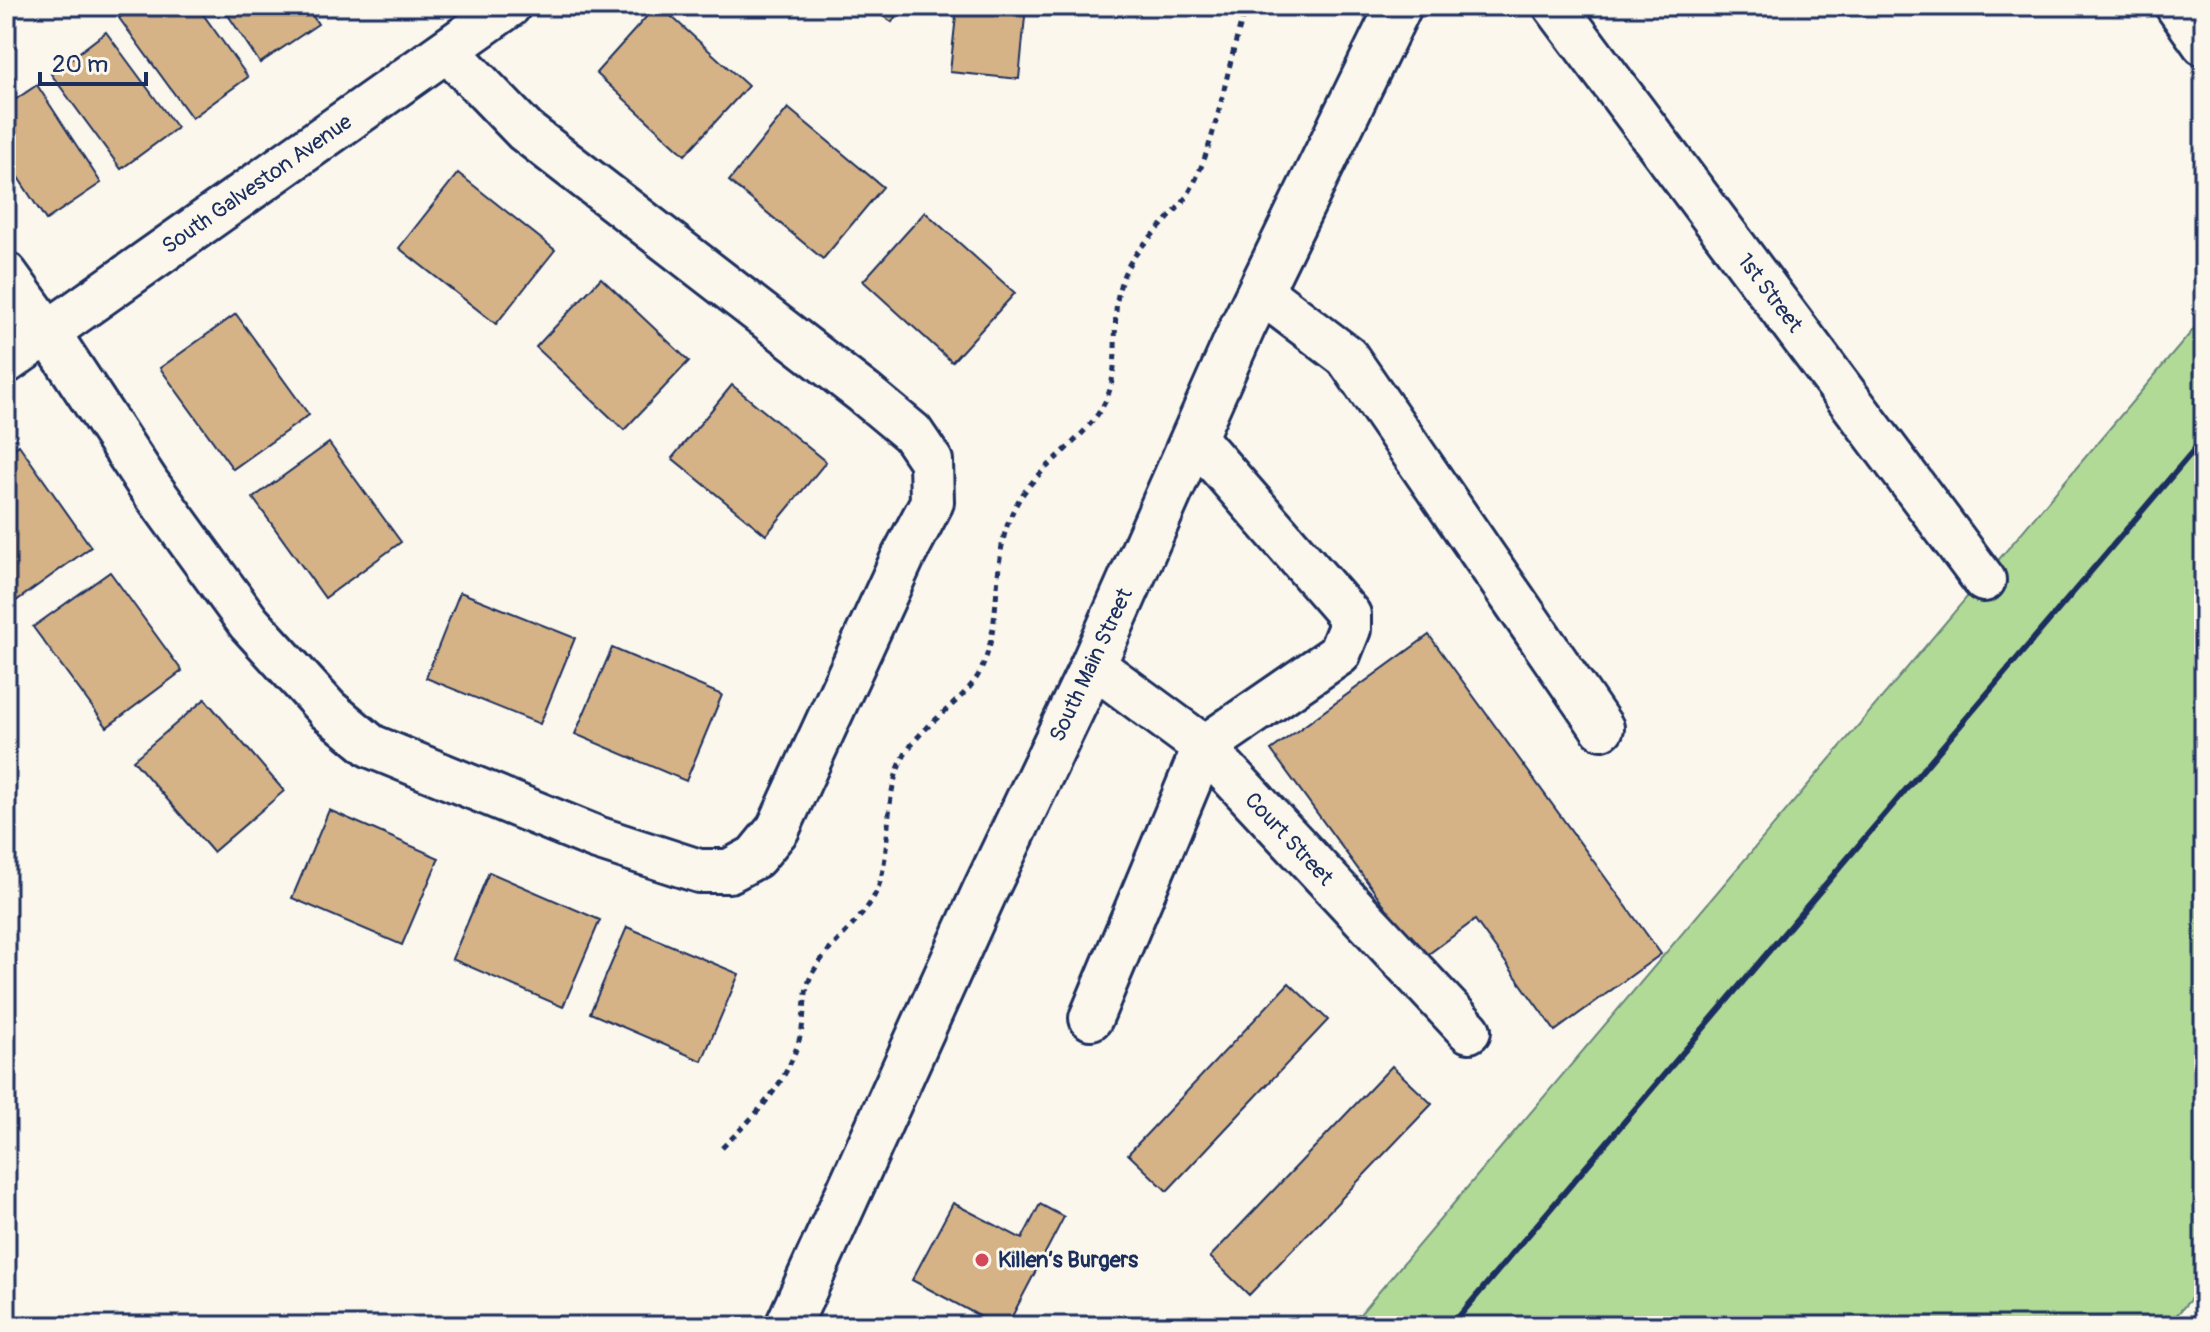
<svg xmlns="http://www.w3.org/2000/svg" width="2210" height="1332" viewBox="0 0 2210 1332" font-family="Pangolin,sans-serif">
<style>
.green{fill:#b1da97;stroke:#66847a;stroke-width:2}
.building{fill:#d5b387;stroke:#1b2f5e;stroke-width:2}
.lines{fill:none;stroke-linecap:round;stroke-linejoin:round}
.minor-casing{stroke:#1b2f5e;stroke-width:48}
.major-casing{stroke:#1b2f5e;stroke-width:50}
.path{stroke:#1b2f5e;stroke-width:5;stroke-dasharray:6 6;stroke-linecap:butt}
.minor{stroke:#fbf7ec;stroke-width:42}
.major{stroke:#fbf7ec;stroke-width:44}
.rail{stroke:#1b2f5e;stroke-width:6}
.poi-dot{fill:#d1495b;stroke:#fbf7ec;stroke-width:3}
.labels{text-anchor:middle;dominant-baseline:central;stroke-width:6;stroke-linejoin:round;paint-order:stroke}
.street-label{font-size:22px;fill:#1b2f5e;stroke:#fbf7ec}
.poi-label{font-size:22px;font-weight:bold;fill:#1b2f5e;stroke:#fbf7ec;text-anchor:start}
</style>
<rect width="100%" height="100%" fill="#fbf7ec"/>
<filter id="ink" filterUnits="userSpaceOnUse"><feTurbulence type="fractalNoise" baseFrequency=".0125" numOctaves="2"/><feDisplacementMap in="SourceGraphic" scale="16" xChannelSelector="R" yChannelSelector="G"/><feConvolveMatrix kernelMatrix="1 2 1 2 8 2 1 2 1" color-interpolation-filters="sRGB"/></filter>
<g filter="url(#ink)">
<path class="green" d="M2204,317V1284L2167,1326H1350Z"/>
<path class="building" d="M135,6H197L248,77L192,118L119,18Z
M222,6H306L318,24L260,63Z
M656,6H660L748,86L685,155L596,73Z
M867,6H902L892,22Z
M957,6H1026L1019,79L950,72Z
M106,32L177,128L121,169L51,74Z
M37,85L101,183L46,220L6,159V106Z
M788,108L883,187L823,259L729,181Z
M458,173L555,250L496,324L399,248Z
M925,212L1015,293L952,362L863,281Z
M601,278L689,361L624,430L536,347Z
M236,314L309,415L233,469L160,368Z
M732,385L826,462L766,535L672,458Z
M329,443L401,542L325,598L253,498Z
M19,445L91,547L16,601L6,587V455Z
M110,572L182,671L107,727L33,627Z
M460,592L575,638L540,724L426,678Z
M1429,635L1661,954L1555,1031L1475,920L1423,958L1271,750Z
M612,648L722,695L686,781L575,734Z
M205,699L284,791L213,852L133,760Z
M329,810L439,858L402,945L292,898Z
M489,872L600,920L563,1007L452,959Z
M627,927L739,974L702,1061L590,1013Z
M1289,983L1328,1020L1167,1191L1128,1154Z
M1392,1066L1432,1104L1249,1295L1210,1257Z
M953,1203L1022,1239L1040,1204L1064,1217L1007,1326H998L912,1280Z"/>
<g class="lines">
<defs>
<path id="minor" d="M1555,6L1984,580
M2177,6L2204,44
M6,274L48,332L148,484L249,623L328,710L371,746L597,838L699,871H729L755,857L778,829L903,557L932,502L931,461L912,433L864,393L525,131L447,50
M1260,291L1347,357L1602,728
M6,362L509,6
M1093,665L1204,747L1469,1031
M1091,1018L1204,747L1339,654L1349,629V615L1194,437"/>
<path id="major" d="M788,1326L984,893L1093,665L1243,326L1399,6"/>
</defs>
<use href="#minor" class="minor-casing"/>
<use href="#major" class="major-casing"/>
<path class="path" d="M722,1148C757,1113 786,1086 800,1037C806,1017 802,993 812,974C829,942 867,920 879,885C892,845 883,796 903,758C922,722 965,703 981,670C1005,619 988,556 1016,505C1038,465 1084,443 1105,402C1122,368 1110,322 1120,286C1132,241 1177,222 1195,181C1221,126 1226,63 1247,6"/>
<use href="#minor" class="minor"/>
<use href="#major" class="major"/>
<path class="rail" d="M1451,1326L2204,438"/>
</g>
</g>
<circle class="poi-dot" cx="982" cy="1260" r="8"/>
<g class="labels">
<g class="street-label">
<text transform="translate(257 184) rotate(-35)">South Galveston Avenue</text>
<text transform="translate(1770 293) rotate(53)">1st Street</text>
<text transform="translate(1091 665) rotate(-65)">South Main Street</text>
<text transform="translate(1289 839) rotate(47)">Court Street</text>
</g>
<g class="poi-label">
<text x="998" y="1260">Killen’s Burgers</text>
</g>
</g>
<rect width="2210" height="1332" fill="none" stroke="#fbf7ec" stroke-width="32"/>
<rect x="16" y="16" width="2178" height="1300" fill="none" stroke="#1b2f5e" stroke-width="3" filter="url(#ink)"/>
<path d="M40 72v12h106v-12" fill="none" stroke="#1b2f5e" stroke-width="4"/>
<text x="52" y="72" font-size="24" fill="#1b2f5e" stroke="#fbf7ec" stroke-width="6" paint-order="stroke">20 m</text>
</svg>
